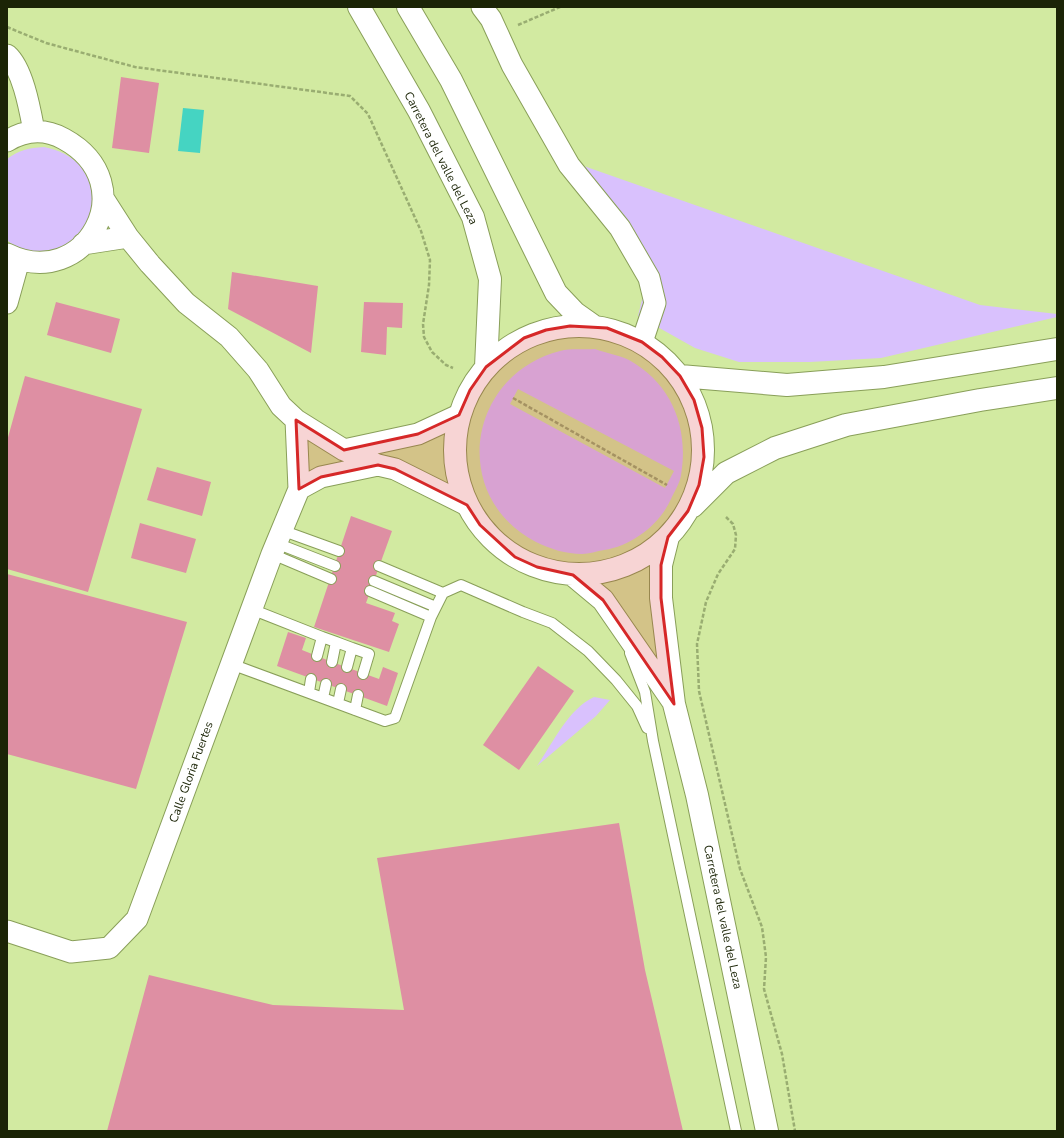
<svg xmlns="http://www.w3.org/2000/svg" width="1064" height="1138" viewBox="0 0 1064 1138" font-family="'Nunito Sans',sans-serif">
<style>
.green{fill:#d9c1fd;fill-rule:evenodd}
.water{fill:#45d4c2}
.building{fill:#de8fa3}
.lines{fill:none;stroke-linecap:round;stroke-linejoin:round}
.lane-casing{stroke:#899f59;stroke-width:12}
.street-casing{stroke:#899f59;stroke-width:23}
.secondary-casing{stroke:#899f59;stroke-width:24}
.path{stroke:#99ad71;stroke-width:2.5;stroke-dasharray:4 2;stroke-linecap:butt}
.lane{stroke:#fff;stroke-width:10}
.street{stroke:#fff;stroke-width:21}
.secondary{stroke:#fff;stroke-width:22}
.marked{fill:#d62828;fill-opacity:0.2;stroke:#d62828;stroke-width:3;stroke-linejoin:round}
.labels{text-anchor:middle;dominant-baseline:central;stroke-width:4;stroke-linejoin:round;paint-order:stroke}
.street-label{font-size:12px;fill:#1b2406;stroke:#fff}
</style>
<rect width="100%" height="100%" fill="#d2eaa1"/>
<path class="green" d="M44,147C87,155 110,195 80,232C74,239 68,246 59,249C54,250 49,250 44,251C31,252 17,250 7,240V159C19,150 29,148 44,147Z
M578,164L980,305L1057,314V317L881,358L810,362H739L695,348L638,316L642,300L644,273Z
M595,349C606,353 619,355 629,360C672,384 689,428 681,475C680,483 674,492 671,499C660,524 632,546 604,550C597,551 589,554 582,554C566,554 550,549 536,542C449,497 467,375 560,351C571,348 584,350 595,349ZM518,389L674,471L665,488L510,404Z
M594,697L610,700L596,716L537,766C553,743 568,709 594,697Z"/>
<path class="water" d="M183,108L204,110L200,153L178,151Z"/>
<path class="building" d="M121,77L159,83L149,153L112,148Z
M232,272L318,286L311,353L228,309Z
M56,302L120,319L111,353L47,335Z
M364,302L403,303L402,328L387,327L386,355L361,352Z
M25,376L142,409L88,592L7,569V441Z
M157,467L211,482L202,516L147,500Z
M351,516L392,531L366,603L395,613L392,621L399,624L389,652L314,627Z
M140,523L196,539L186,573L131,558Z
M7,574L187,622L136,789L7,754Z
M288,632L306,638L302,650L332,662L379,679L383,667L398,673L387,706L277,666Z
M538,666L574,691L519,770L483,745Z
M619,823L645,970L683,1131H107L149,975L273,1005L404,1010L377,858Z"/>
<g class="lines">
<defs>
<path id="lane" d="M281,530L339,551
M276,543L335,566
M272,554L331,579
M379,566L443,593
M374,581L436,607
M370,591L431,617L443,593L461,585L523,612L552,623L588,651L616,680L637,706L647,728
M251,609L322,637L317,656
M322,637L336,642L332,662
M336,642L352,648L347,667
M352,648L369,654L363,674
M630,653L645,692L653,741L736,1131
M231,664L385,721L395,718L431,617
M309,692L311,679
M323,698L326,684
M338,703L341,689
M355,710L358,695"/>
<path id="street" d="M482,7L491,19L512,65L569,165L620,228L649,278L655,303L642,342
M7,55C23,69 30,110 34,131
M7,141C25,130 44,128 64,139C146,184 85,293 7,254
M103,198L128,237L150,264L186,303L229,337L258,370L281,406L296,420L344,450L378,465L395,469L467,505
M83,244L128,237
M7,303L19,260
M296,420L299,489L321,477L378,465
M344,450L418,434L459,415
M7,931L71,952L109,948L137,919L272,554L299,489"/>
<path id="secondary" d="M359,7L419,111L473,217L490,279L486,367
M408,7L451,80L556,293L575,313L592,325
M455 450a124 124 0 1 1 248 0a124 124 0 1 1-248 0Z
M680,376L787,385L884,377L1057,349
M693,506L726,473L775,448L846,425L980,400L1057,388
M668,537L661,565V598L674,704L697,795L767,1131
M573,575L603,600L672,700"/>
</defs>
<use href="#lane" class="lane-casing"/>
<use href="#street" class="street-casing"/>
<use href="#secondary" class="secondary-casing"/>
<path class="path" d="M518,25L560,7
M7,27L46,43L135,67L350,96L368,114L421,231L430,260L429,285L423,324L424,337L432,352L446,365L453,368
M513,398L667,485
M726,517L733,524L736,535L735,549L718,574L706,602L697,644L699,691L740,869L762,927L766,957L764,989L782,1054L795,1131"/>
<use href="#lane" class="lane"/>
<use href="#street" class="street"/>
<use href="#secondary" class="secondary"/>
</g>
<path class="marked" d="M570,326L607,328L642,342L662,357L680,376L694,400L702,428L704,457L699,485L688,511L668,537L661,565V598L674,704L603,600L573,575L537,567L515,557L480,525L467,505L395,469L378,465L321,477L299,489L296,420L344,450L418,434L459,415L470,390L486,367L524,338L546,330Z"/>
<g class="labels">
<g class="street-label">
<text transform="translate(441 158) rotate(63)">Carretera del valle del Leza</text>
<text transform="translate(191 772) rotate(-70)">Calle Gloria Fuertes</text>
<text transform="translate(723 917) rotate(78)">Carretera del valle del Leza</text>
</g>
</g>
<rect width="1064" height="1138" fill="none" stroke="#1b2406" stroke-width="16"/>
</svg>
